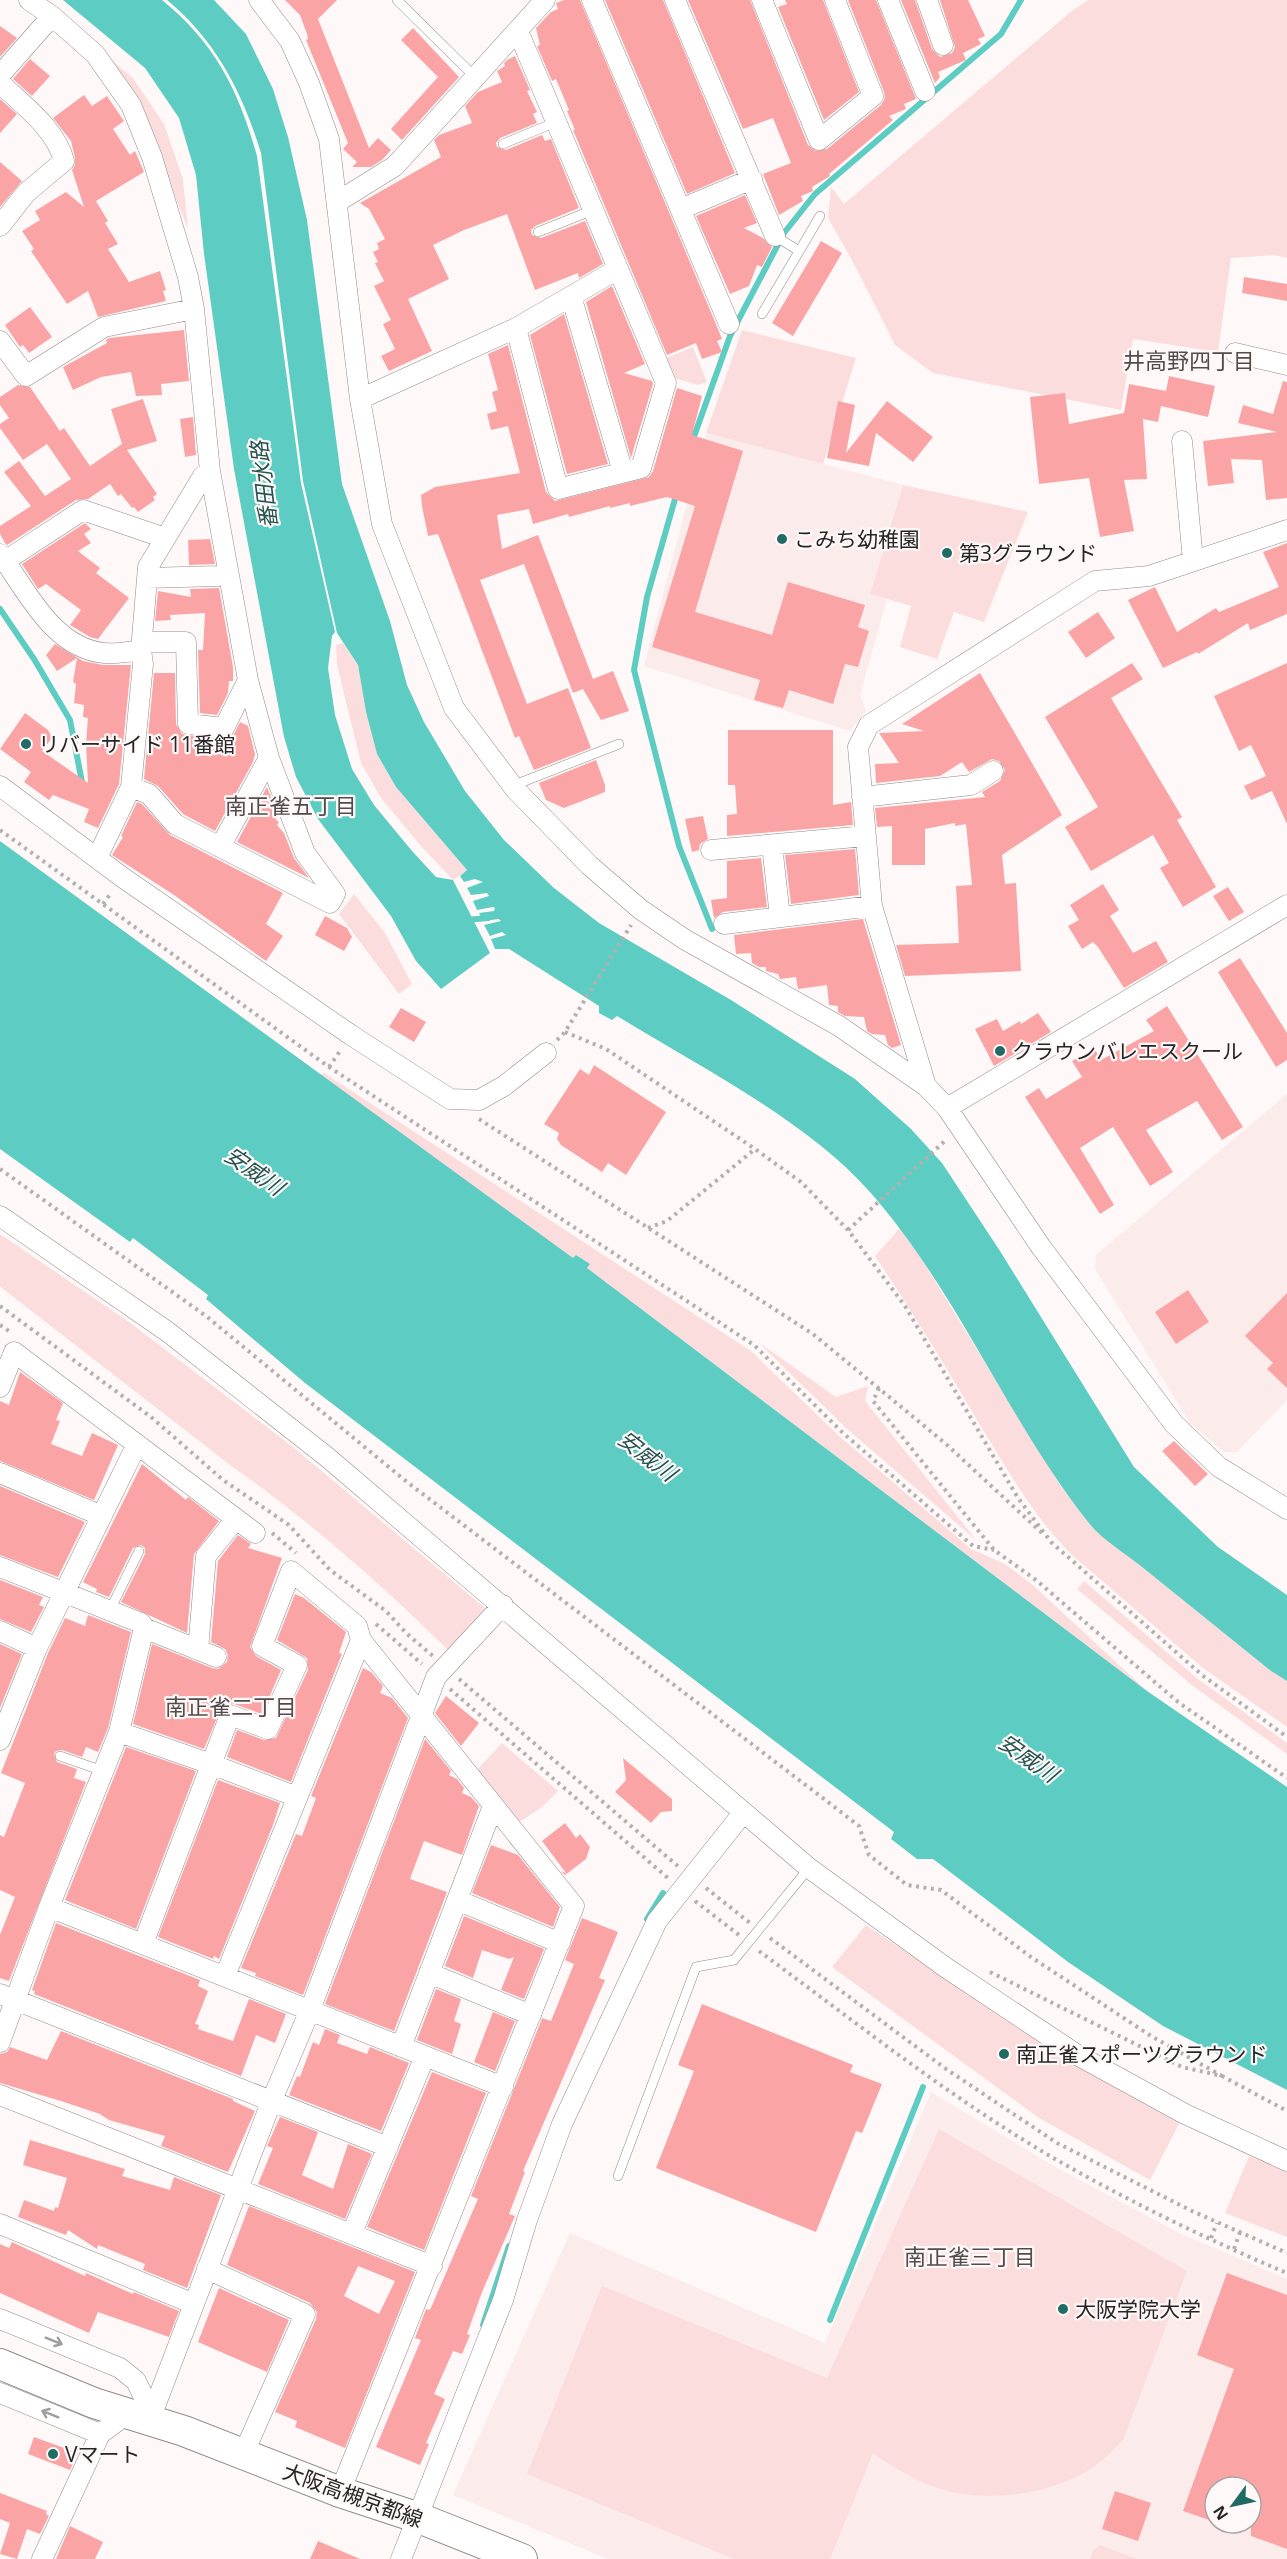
<svg xmlns="http://www.w3.org/2000/svg" width="1287" height="2559" viewBox="0 0 1287 2559" font-family="'Open Sans','Noto Sans JP',sans-serif">
<style>
.built{fill:#fbebea;fill-rule:evenodd}
.green{fill:#fcdddd}
.water{fill:#5dcdc3}
.lines{fill:none;stroke-linecap:round;stroke-linejoin:round}
.stream{stroke:#5dcdc3;stroke-width:6}
.building{fill:#fba4a6;fill-rule:evenodd}
.lane-casing{stroke:#918b8b;stroke-width:10}
.street-casing{stroke:#918b8b;stroke-width:21}
.primary-casing{stroke:#918b8b;stroke-width:32}
.path{stroke:#b4b0af;stroke-width:4;stroke-dasharray:3 4.5;stroke-linecap:butt}
.lane{stroke:#fff;stroke-width:9}
.street{stroke:#fff;stroke-width:20}
.primary{stroke:#fff;stroke-width:30}
.oneway{stroke:#9e9d9d}
.poi-dot{fill:#216b65;stroke:#fef9f8;stroke-width:2}
.labels{text-anchor:middle;dominant-baseline:central;stroke-width:4.5;stroke-linejoin:round;paint-order:stroke}
.poi-label{font-size:21px;fill:#272525;stroke:#fef9f8;text-anchor:start}
.street-label{font-size:21px;fill:#272525;stroke:#fef9f8}
.neighbourhood-label{font-size:22px;fill:#524c4c;stroke:#fef9f8}
.water-label{font-size:22px;font-style:italic;fill:#245450;stroke:#fef9f8}
</style>
<rect width="100%" height="100%" fill="#fef9f8"/>
<path class="built" d="M706,433L903,485L870,593L887,599L860,695L866,711L850,731L644,666Z
M1287,1094V1400L1237,1452H1224L1190,1423L1095,1269L1096,1255Z
M931,2092L1052,2165L1179,2233L1287,2279V2559H608L453,2495L570,2233L825,2343ZM1215,2487H1251V2523H1215Z"/>
<path class="green" d="M1088,0H1287V258L1274,255L1231,258L1218,352L1133,339L1121,410L933,373L895,345L853,262L828,218L831,187L844,204L1073,10Z
M98,49L133,78L164,124L183,179L188,229L138,104Z
M742,330L856,358L823,464L706,433Z
M693,347L707,382L698,385L674,378L666,358Z
M903,485L1028,512L984,622L954,612L937,659L900,647L911,606L870,594Z
M343,643L358,665L366,712L377,754L396,787L467,870L453,880L421,846L381,798L361,763L337,665L336,645Z
M354,894L385,933L412,984L399,994L339,914Z
M324,1073L751,1351L839,1436L971,1549L1005,1564L1034,1586L1147,1691L587,1268L589,1264L576,1255L573,1259L319,1075Z
M900,1228L916,1250L1060,1485L1090,1525L1271,1671L1287,1681V1727L1203,1668L1072,1555C1032,1515 1006,1467 977,1420C944,1364 911,1309 875,1256Z
M0,1234L129,1322L293,1447L485,1608L449,1651C382,1585 311,1522 234,1468L3,1289L0,1286Z
M758,1342L836,1397L868,1386L865,1401L977,1541L846,1428Z
M1084,1581L1198,1679L1287,1743V1754L1193,1686L1077,1589Z
M502,1743L558,1791L542,1807L518,1823L474,1773Z
M866,1925L970,1995L1180,2122L1150,2180L1039,2118L832,1967Z
M939,2129L1187,2271L1123,2440C1110,2453 1097,2467 1080,2475C1035,2498 972,2504 924,2483C906,2475 889,2464 873,2453L830,2559H734L527,2474L602,2286L827,2378Z
M1249,2156L1287,2172V2237L1225,2213Z
M1100,2545L1136,2559H1090L1093,2551Z"/>
<path class="water" d="M63,0H162C215,43 239,91 257,156L301,483L335,632L332,636L328,668L335,715L352,769L374,805L412,851L436,877L453,880L490,953L441,989L416,961L391,916L318,819L296,777L284,737L234,469L204,254L196,175L179,118L145,68Z
M167,0H214L246,34L273,89L288,137L307,220L342,484L390,621L407,685L424,722L465,791L504,840L554,888L599,923L731,1000L855,1079L911,1129L942,1163L1000,1251L1134,1467L1218,1547L1287,1595V1681L1271,1671C1228,1636 1185,1602 1142,1567C1125,1553 1102,1540 1088,1522C1006,1418 957,1290 869,1191C807,1121 697,1065 617,1016L612,1020L599,1013V1006L509,949H495L491,939L506,935L502,932L490,936L484,925L501,921L499,919L483,921L479,913L494,911L495,908L493,907L477,910L473,901L489,896L487,893L471,895L467,888L483,882L475,879L464,882L460,876L467,870L396,787L377,754L366,712L358,665L337,633L303,481L261,153C243,94 216,40 167,0Z
M0,841L573,1258L576,1255L590,1264L587,1268L1147,1691L1287,1787V2090L1163,2026L1068,1962L933,1859H917L891,1839L894,1832L305,1383L206,1299L208,1295L133,1238L130,1242L0,1149Z"/>
<g class="lines">
<path class="stream" d="M692,442L730,336L784,233L815,194L1001,34L1021,0
M677,492L647,597L634,670L679,846L712,929
M0,609L34,659L70,720L82,782
M466,920L488,918
M647,1919L663,1893
M830,2320L923,2087
M483,2325L509,2246"/>
</g>
<path class="building" d="M285,0H337L318,19L369,148L378,138L391,150L382,160L371,167H352L357,162L343,149L348,143L306,40L308,39L307,34L300,15Z
M564,0H580L718,329L722,339L717,341L722,352L702,359L696,343L667,355L573,130H575L567,111L569,110L556,79L552,81L537,46L540,45L536,28L551,12L558,9L556,3Z
M605,0H663L735,173L687,194Z
M688,0H750L808,145L816,151L827,149L881,105L885,98L884,92L848,0H876L916,99L904,104L906,109L889,116L893,120L829,174L830,176L812,187L813,191L801,196L803,201L779,215L763,174L791,163L773,118L743,129Z
M785,0H823L859,92L824,120L778,7L787,4Z
M901,0H915L932,49L940,57L952,53L955,47L940,0H968L985,36L978,39L981,44L963,53L966,60L938,72L940,77L935,83Z
M0,26L17,38L0,57Z
M413,28L459,77L402,140L391,129L438,77L401,40Z
M515,56L530,90L527,91L537,112L533,114L537,123L500,138L496,143L497,147L506,150L542,135L545,141L551,139L579,208L535,226L531,230L532,235L541,238L585,221L603,264L579,278L578,273L535,290L507,214L464,230L433,245L449,279L408,299L432,351L389,371L381,356L395,349L383,324L391,320L374,286L384,281L375,263L378,262L373,252L379,249L377,243L385,239L369,209L360,203L441,157L434,140L439,135L472,123L465,106L478,92L502,82L497,71L505,66L504,63L507,60Z
M30,59L50,76L32,96L13,79Z
M84,95L92,106L107,96L124,121L113,129L130,155L135,151L144,172L96,201L108,221L105,223L118,244L108,249L129,282L160,271L166,290L163,291L166,301L98,317L88,291L67,304L31,251L34,249L22,231L40,220L35,211L66,192L84,207L72,170L75,165V158L71,141L53,118Z
M0,99L17,114L0,133Z
M0,162L22,181L0,207Z
M745,195L757,223L744,228L763,238L772,247L762,267L757,265L749,286L730,294L696,216Z
M821,241L842,253L793,336L772,323Z
M1244,277L1287,284V301L1242,293Z
M612,286L645,364L624,373L652,381L653,384L631,458L586,302Z
M30,307L52,337L29,353L23,345L20,347L5,325Z
M564,314L608,464L567,474L530,335Z
M184,330L189,381L161,384L162,395L136,396L131,372L101,377L73,390L63,367L107,343L106,340L109,338Z
M508,345L546,492L555,501L649,477L653,471L677,388L702,396L692,435L743,451L695,612L772,635L788,582L865,605L858,627L869,631L858,667L845,664L833,704L789,690L783,708L754,700L760,680L652,647L695,506L667,497L630,506V503L610,508V506L569,517L568,514L533,524L529,509L497,515L502,549L538,535L593,679L613,671L629,711L601,720L583,689L573,693L524,564L480,580L527,704L568,688L591,748L534,770L519,736L515,738L438,534L428,536L422,506L421,495L435,487L520,473L508,426L491,430L487,414L497,411L492,392L498,390L488,354Z
M1169,376L1215,386L1208,417L1161,406L1158,422L1143,419L1147,479L1124,480L1134,531L1100,537L1089,478L1039,484L1030,397L1065,393L1069,424L1124,413L1129,384L1166,391Z
M1283,381L1287,382V498L1266,500L1262,460L1231,459L1234,483L1208,486L1203,441L1277,432L1238,423L1243,405L1273,414Z
M18,385L30,387L60,431L64,428L90,466L122,444L111,409L143,399L157,441L127,450L157,494L153,497L155,500L138,512L134,507L132,508L121,494L118,496L110,484L88,499L76,500L7,545L5,543L0,534V526L31,506L4,472L19,461L45,496L71,479L47,444L23,460L0,428V424L9,418L0,405V397Z
M838,401L855,405L846,453L887,401L933,437L913,462L876,433L869,466L827,458Z
M193,417L196,455L185,457L180,419Z
M85,523L91,529L84,534L91,543L78,551L100,568L96,573L129,598L98,639L90,637L70,625L81,610L46,584L38,589L22,564Z
M210,539L215,564L189,565L188,540Z
M1287,543V614L1250,630L1248,623L1198,654L1197,652L1163,668L1128,600L1155,587L1177,632L1216,608L1219,612L1279,587L1263,552Z
M219,588L233,667V681H229L228,693L217,715L200,713L198,650H203L205,613L170,615L171,620L155,621L158,591L191,597L190,589Z
M1098,612L1115,638L1086,658L1068,632Z
M55,644L83,661L103,665H131L119,784L98,828L84,822L89,809L53,795L49,800L24,782L31,772L0,749L25,713L48,730L52,738L42,751L88,783L86,743L88,718L83,717L84,705L74,703L76,684L73,682L77,658L57,671L46,655Z
M1132,663L1143,679L1111,698L1182,817L1177,820L1216,887L1183,907L1160,868L1169,863L1153,835L1091,871L1065,827L1098,807L1045,717Z
M1287,663V824L1272,791L1251,800L1244,786L1266,776L1251,745L1239,751L1214,696Z
M154,673H175L176,724L182,734L223,740L234,734L240,722L248,726L255,754L253,762L215,831L183,814L158,786L144,779Z
M980,673L1062,815L1002,855L1005,884L1016,883L1021,971L905,976L896,945L959,943L956,886L972,885L966,824L955,826V823L925,829V865H892V826L877,827L875,808L985,797L982,792L1000,781L1005,770L999,761L992,759L969,772L962,762L940,776L876,783L875,764L899,763L879,733L924,731L902,724Z
M728,730H833V805L851,802L853,825L727,836V815L737,814L735,785H728Z
M596,760L605,785V792L564,808L546,800L539,783Z
M267,787L278,815L276,820L279,822L277,825L284,833L294,858L309,878L237,842Z
M137,802L142,804L170,835L283,893L266,924L283,936L266,961L174,895L112,855L123,837L121,836Z
M703,816L708,839L700,844L699,850L692,852L685,819Z
M855,849L859,895L791,904L785,855Z
M761,858L767,907L723,912L714,918L711,900L727,898V861Z
M1103,884L1119,910L1110,916L1133,953L1156,941L1168,962L1124,988L1098,947L1093,942L1082,949L1068,926L1079,920L1070,905Z
M1228,887L1244,912L1229,921L1213,896Z
M325,916L347,928L352,937L344,951L315,935Z
M863,919L901,1045L892,1048L888,1045L885,1035L872,1034L867,1031L864,1017L845,1016L838,1012V1006L829,1005L827,985L798,989L796,977L780,979L778,974L766,971V967H759L752,963L751,953L736,954L734,935Z
M1240,958L1287,1033V1060L1276,1067L1218,972Z
M1167,1006L1243,1127L1222,1140L1197,1101L1146,1130L1173,1172L1150,1186L1113,1127L1080,1148L1114,1205L1100,1214L1025,1097L1039,1088L1046,1099L1082,1077L1072,1061L1094,1048L1101,1060L1154,1031L1146,1020Z
M401,1008L426,1022L414,1042L389,1027Z
M1038,1013L1051,1032L994,1066L975,1029L997,1019L1003,1031L1020,1021L1021,1024Z
M594,1065L666,1112L626,1175L608,1163L602,1172L561,1145L557,1139L559,1133L544,1124L580,1069L589,1075Z
M1188,1290L1209,1322L1176,1344L1155,1312Z
M1287,1293V1388L1267,1369L1273,1363L1245,1336Z
M20,1372L63,1403L56,1420L60,1421L51,1444L82,1456L92,1433L118,1445L94,1500L0,1461V1401L9,1405Z
M1174,1441L1208,1474L1195,1486L1162,1451Z
M142,1464L186,1500L188,1497L219,1521L194,1554L187,1633L121,1602L145,1554V1548L141,1545L133,1548L109,1597L96,1592L97,1589L83,1582Z
M0,1486L85,1522L58,1577L0,1555Z
M238,1535L251,1544L248,1548L282,1558L250,1647L256,1656L281,1670L262,1714L234,1704L222,1706L204,1749L133,1724L152,1644L212,1668L218,1669L227,1662L228,1655L225,1649L211,1642L218,1561Z
M0,1580L43,1597L39,1605L44,1607L31,1632L0,1619Z
M295,1594L304,1598L346,1632L339,1653L342,1654L340,1659L291,1782L227,1757L237,1730L264,1740L276,1738L308,1670L307,1658L277,1640Z
M88,1615L131,1632L108,1728L98,1752L86,1747L82,1757L62,1750L56,1751L54,1754L57,1762L77,1769L74,1778L86,1782L9,1981L0,1978V1935L15,1897L0,1890V1835L4,1837L25,1783L1,1773L48,1653L65,1618L85,1626Z
M0,1644L22,1654L0,1708Z
M363,1668L371,1672L383,1686L380,1693L392,1698L408,1718L303,1995L255,1976L256,1973L241,1968L296,1834L302,1836L316,1798L311,1796Z
M446,1696L479,1723L461,1746L435,1713Z
M425,1739L451,1771L449,1775L457,1779L464,1788L462,1793L471,1797L479,1806L462,1855L424,1841L410,1879L447,1892L394,2031L325,2004Z
M126,1747L196,1771L136,1929L65,1900Z
M623,1758L672,1799V1811L661,1812L651,1823L615,1792L626,1780Z
M218,1780L280,1803L273,1825L219,1959L214,1956L213,1959L158,1937Z
M565,1823L576,1838L580,1834L590,1847L586,1859L565,1875L561,1871L566,1873L542,1841Z
M491,1845L518,1855L560,1907L553,1927L472,1893Z
M464,1916L544,1949L524,1999L501,1990L514,1957L509,1959L482,1950L473,1978L445,1966Z
M582,1918L618,1932L599,1978L605,1980L523,2171L525,2172L509,2214L515,2216L482,2292L467,2334L470,2335L462,2354L453,2351L434,2394L445,2399L426,2443L429,2444L420,2465L376,2447L421,2340L415,2338L426,2309L430,2310L478,2199L471,2196L541,2021L542,2018L551,2021L574,1964L565,1960Z
M56,1923L200,1980L198,1986L208,1991L195,2024L199,2025L198,2029L233,2041L249,1999L286,2014L275,2043L256,2035L241,2076L34,1994L35,1991L32,1990Z
M436,1989L461,1999L454,2021L461,2024L452,2054L417,2040Z
M702,2004L853,2065L850,2072L882,2084L862,2133L856,2131L816,2232L656,2168L694,2071L678,2065Z
M493,2012L515,2021L495,2071L474,2062Z
M325,2029L340,2035L337,2043L367,2054L370,2047L409,2063L381,2131L289,2095L297,2076L300,2077L313,2042L319,2045Z
M61,2031L233,2099V2101L255,2111L228,2172L161,2146L165,2136L109,2120L100,2114L61,2101L0,2083V2054L7,2052L10,2047L47,2060Z
M432,2072L486,2093L424,2250L367,2227Z
M280,2117L318,2132L302,2175L333,2189L348,2144L372,2154L345,2219L258,2184L273,2148L267,2146Z
M30,2140L125,2169L122,2176L170,2190L174,2177L221,2195L187,2288L143,2270L145,2264L98,2245L97,2249L68,2230L66,2235L18,2217L24,2200L54,2211L55,2207L58,2208L67,2178L23,2165Z
M249,2206L415,2272L345,2448L295,2427L297,2421L275,2412L316,2319L317,2312L310,2303L227,2265ZM358,2266L395,2281L379,2314L344,2296Z
M12,2242L85,2276L86,2273L133,2294L134,2292L179,2311L169,2337L98,2312L89,2333L0,2293V2244L9,2248Z
M1227,2273L1287,2295V2549L1251,2536V2487H1215V2522L1183,2511L1234,2369L1197,2355Z
M219,2288L289,2320L267,2372L198,2342Z
M34,2437L78,2453L70,2470L28,2454Z
M1115,2491L1151,2503L1138,2541L1102,2529Z
M0,2493L47,2511L46,2514L49,2516L40,2534L27,2529L17,2559L0,2554L10,2523L0,2519Z
M70,2526L103,2542L95,2559H56Z
M318,2541L360,2559H310Z"/>
<g class="lines">
<defs>
<path id="lane" d="M397,0L476,78
M503,144L556,122
M538,232L593,210
M775,236L799,251
M762,314L820,216
M512,786L619,744
M110,1610L139,1551
M60,1756L103,1771
M618,2176L696,1967L734,1960L809,1868"/>
<path id="street" d="M29,0L52,16L95,54L131,105L152,157L188,277L194,309L210,471L203,476L148,567L141,650L143,664L131,787L97,858
M259,0L290,41L309,83L329,139L360,399L382,524L454,708L515,789L589,865L640,909L684,939L839,1026L926,1086L947,1108L1041,1247L1174,1424L1219,1467L1287,1509
M592,0L729,324
M675,0L775,236
M762,0L819,140L873,96L835,0
M888,0L925,91
M927,0L943,45
M0,75L52,16
M0,83C23,105 56,129 64,161L26,193L0,226
M337,202L395,166L545,0
M681,209L752,179
M571,296L623,472
M516,328L558,489L641,468L666,383L518,31
M0,341L26,376L104,327L194,309
M1235,353L1287,365
M360,399L516,328L618,269
M1182,441L1193,561
M0,554C27,591 53,648 104,653C116,654 129,652 141,650
M5,561L83,510L165,538
M147,578L218,576
M142,642H186L188,724L224,728L248,680
M0,786L122,877L351,1035L450,1099L479,1100L504,1086L546,1053
M131,787L149,794L175,824L330,903L335,894L305,853L269,758L248,680L210,471
M862,797L971,785L993,771
M772,845L780,917
M220,847L269,758
M711,850L866,836
M724,924L872,906
M926,1086L872,906L858,747L869,725L1095,581L1149,576L1287,530
M947,1108L1287,905
M0,1216L168,1332L327,1457L809,1868L945,1967L1079,2056L1185,2114L1287,2161
M0,1387L14,1352L255,1533
M0,1473L102,1516
M0,1567L141,1623L144,1628L216,1657
M0,1631L37,1648
M198,1650L206,1556L236,1519
M119,1732L211,1764L297,1797
M0,1740L37,1648L137,1444
M457,1900L560,1943
M49,1907L503,2087
M143,1944L230,1715L268,1729L297,1665L262,1646L291,1571L357,1626L361,1640L574,1906L340,2492
M429,1973L531,2015
M225,1976L361,1640
M0,1994L388,2147
M0,2042L49,1907L119,1732L144,1628
M401,2047L493,1806
M0,2095L432,2266
M0,2224L194,2304
M352,2233L425,2056
M207,2269L305,2314L243,2455
M0,2319L120,2368L136,2381L152,2414
M0,2393L100,2434
M152,2414L272,2100L310,2010L436,1677L503,1605
M42,2559L100,2434L128,2413
M401,2559L503,2300L527,2220L562,2124L657,1921L743,1813"/>
<path id="primary" d="M0,2364L94,2403L184,2431L340,2492L419,2518L522,2559"/>
</defs>
<use href="#lane" class="lane-casing"/>
<use href="#street" class="street-casing"/>
<use href="#primary" class="primary-casing"/>
<path class="path" d="M0,830L329,1067L754,1345L843,1433L973,1546L994,1550
M103,904L111,893
M565,1032L606,1049L755,1149L801,1182L848,1230L905,1306L1018,1498L1051,1542L1202,1675L1287,1737
M557,1040L565,1032L631,925
M329,1067L340,1051
M479,1119L813,1334L946,1444L1042,1533
M0,1169L206,1316L407,1482L828,1802L859,1826L869,1855L907,1885L941,1890L1031,1957L1151,2036L1222,2076
M648,1228L667,1221L755,1149
M848,1230L947,1139
M0,1306L151,1417L223,1480L289,1525L330,1570L386,1611L407,1634L433,1656
M0,1325L12,1333
M879,1388L873,1401L994,1550L1036,1580L1178,1702L1287,1778
M272,1533L296,1553
M376,1624L422,1664
M459,1679L679,1867
M450,1689L669,1879
M706,1888L750,1923
M695,1901L739,1935
M770,1938L946,2069L1057,2143L1192,2211L1287,2253
M759,1951C854,2021 948,2096 1050,2156C1124,2199 1208,2240 1287,2273
M990,1972L1182,2067L1222,2076L1287,2111
M1211,2238L1217,2223
M1234,2249L1240,2232"/>
<use href="#lane" class="lane"/>
<use href="#street" class="street"/>
<use href="#primary" class="primary"/>
</g>
<defs><path id="oneway-shaft" d="M-6 0H5M1.5-3L5.5 0L1.5 3" fill="none" stroke-width="1.6" stroke-linecap="round" stroke-linejoin="round" transform="scale(1.5)"/></defs>
<g class="oneway">
<use href="#oneway-shaft" transform="translate(54 2341) rotate(22)"/>
<use href="#oneway-shaft" transform="translate(50 2414) rotate(-158)"/>
</g>
<g class="poi-dot">
<circle cx="782" cy="539" r="6"/>
<circle cx="947" cy="553" r="6"/>
<circle cx="26" cy="744" r="6"/>
<circle cx="1000" cy="1051" r="6"/>
<circle cx="1004" cy="2054" r="6"/>
<circle cx="1063" cy="2309" r="6"/>
<circle cx="53" cy="2454" r="6"/>
</g>
<g class="labels">
<g class="poi-label">
<text x="794" y="539">こみち幼稚園</text>
<text x="959" y="553">第3グラウンド</text>
<text x="38" y="744">リバーサイド 11番館</text>
<text x="1012" y="1051">クラウンバレエスクール</text>
<text x="1016" y="2054">南正雀スポーツグラウンド</text>
<text x="1075" y="2309">大阪学院大学</text>
<text x="65" y="2454">Vマート</text>
</g>
<g class="street-label">
<text transform="translate(353 2495) rotate(20)">大阪高槻京都線</text>
</g>
<g class="neighbourhood-label">
<text x="1189" y="360">井高野四丁目</text>
<text x="291" y="805">南正雀五丁目</text>
<text x="231" y="1706">南正雀二丁目</text>
<text x="970" y="2256">南正雀三丁目</text>
</g>
<g class="water-label">
<text transform="translate(263 485) rotate(-97)">番田水路</text>
<text transform="translate(255 1170) rotate(35)">安威川</text>
<text transform="translate(648 1455) rotate(38)">安威川</text>
<text transform="translate(1029 1757) rotate(35)">安威川</text>
</g>
</g>
<g transform="translate(1233 2505) rotate(237)"><circle r="28" fill="#fef9f8" stroke="#a8a4a4" stroke-width="1.5"/>
<path d="M0-4.5L10 22L0 15L-10 22Z" fill="#216b65"/>
<text y="-9" font-size="16" font-weight="bold" text-anchor="middle" fill="#272525">N</text>
</g>
</svg>
